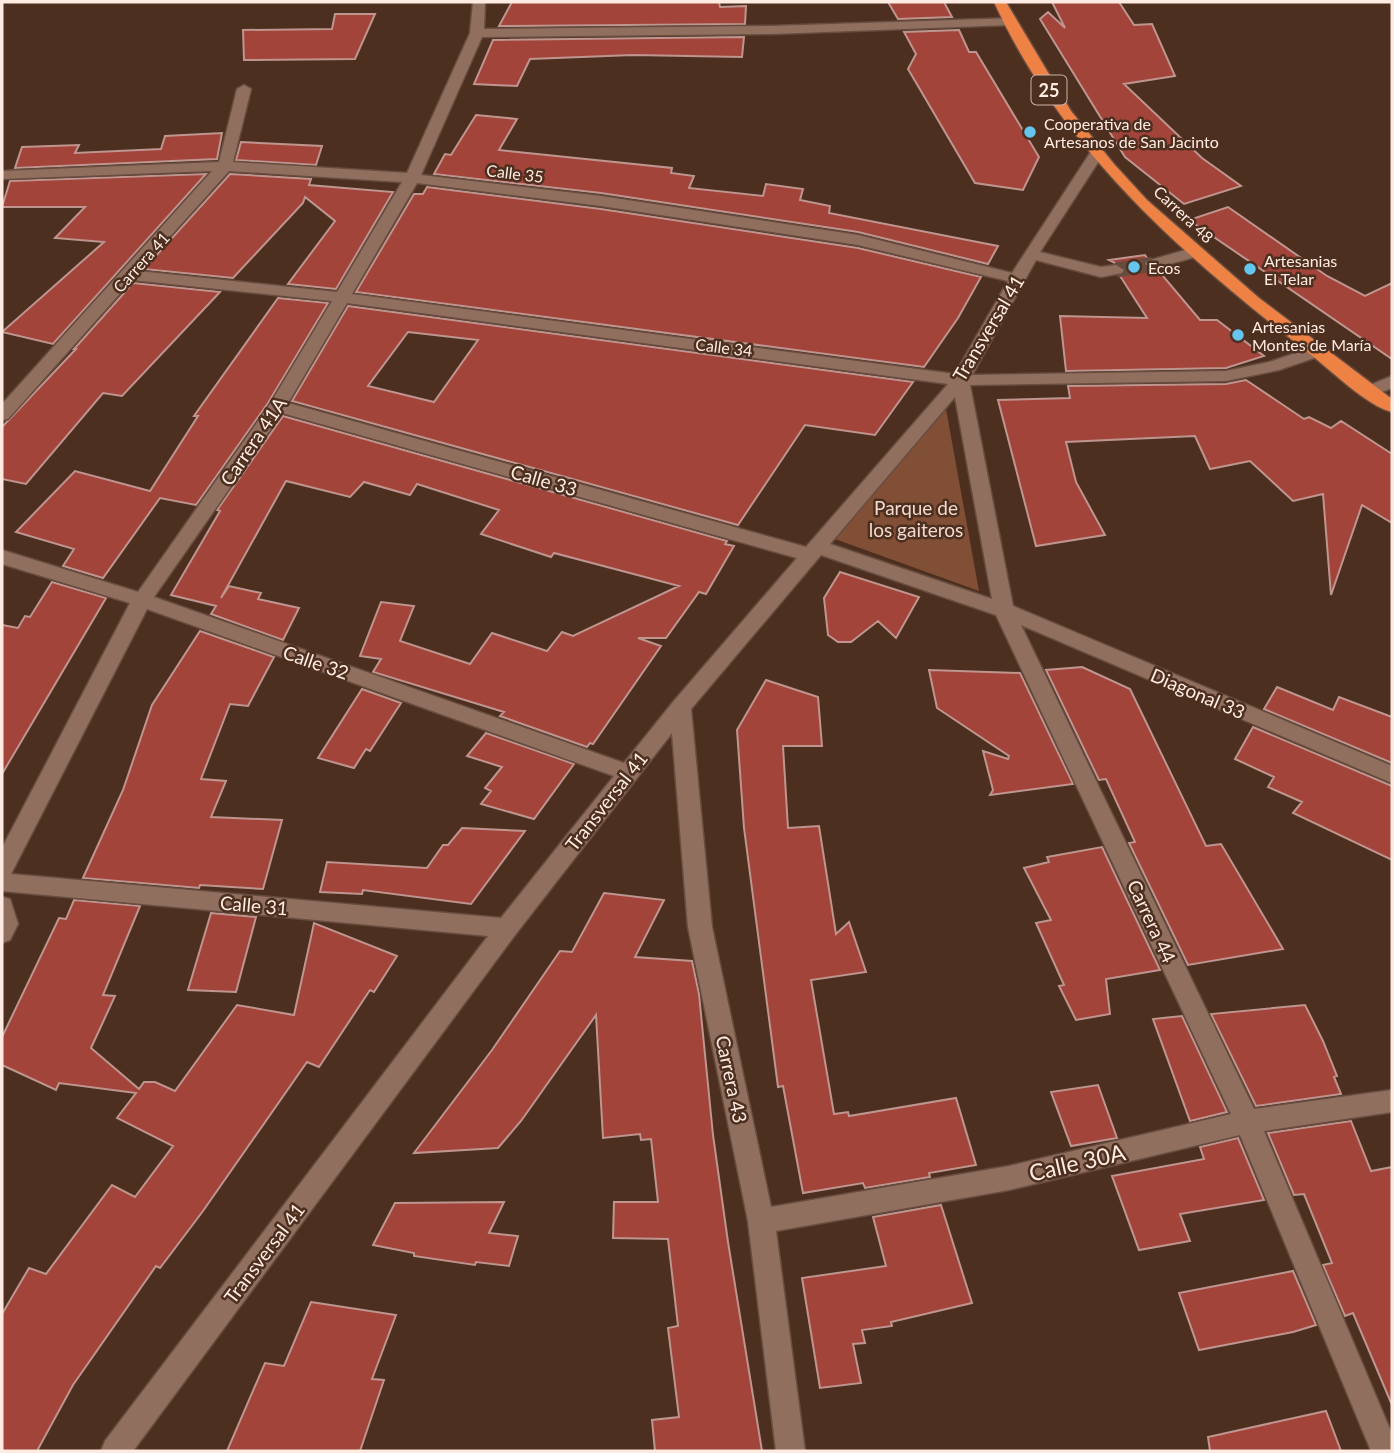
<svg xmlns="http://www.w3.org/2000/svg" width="1394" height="1453" viewBox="0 0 1394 1453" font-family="Lato,sans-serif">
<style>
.green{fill:#814f35}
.building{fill:#a3443b;stroke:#be958f;stroke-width:2;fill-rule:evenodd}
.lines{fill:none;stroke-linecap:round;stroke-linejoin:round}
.minor-tunnel{stroke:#674b3c;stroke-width:15;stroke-dasharray:15 7;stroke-linecap:butt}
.minor-casing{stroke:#674d40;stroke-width:3}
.highway-casing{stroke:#674d40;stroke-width:3}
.minor{fill:#916f5e;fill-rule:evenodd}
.highway{fill:#ee8144;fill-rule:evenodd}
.poi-dot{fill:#64c5ee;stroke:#4c2f1f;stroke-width:2.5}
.labels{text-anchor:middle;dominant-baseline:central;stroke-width:5;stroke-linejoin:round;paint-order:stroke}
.far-poi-label{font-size:16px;fill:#ffebe1;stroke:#4c2f1f;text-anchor:start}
.far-street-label{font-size:16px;fill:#ffebe1;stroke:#4c2f1f}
.shield{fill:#4c2f1f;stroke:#c9b3a7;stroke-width:2}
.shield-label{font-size:18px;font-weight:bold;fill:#ffebe1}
.street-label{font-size:19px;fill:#ffebe1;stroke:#4c2f1f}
.park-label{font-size:19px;fill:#f1d9cd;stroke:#4c2f1f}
.near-street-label{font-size:23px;fill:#ffebe1;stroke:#4c2f1f}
</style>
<rect width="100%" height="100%" fill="#4c2f1f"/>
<path class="green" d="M946,409L979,591L835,539Z"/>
<path class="building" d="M512,2H719L720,7L746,6L745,24L499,26Z
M888,2H944L952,17L898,19Z
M1052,2H1119L1134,25L1152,24L1175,76L1124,84L1202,158L1241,186L1184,204L1125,157L1040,19L1048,12L1065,28Z
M335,14H375L355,59L244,60L243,30L332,29Z
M959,30L969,52H976L1039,157L1023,190L975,183L908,69L916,54L904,32Z
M744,37L742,57L633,55L530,59L517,86L474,84L493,40Z
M476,115L517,119L499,150L672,168L671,173L694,176L689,188L763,196L766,184L803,189L800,200L830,206L829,213L998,246L988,264L858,232L601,193L434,174L445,154L451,155Z
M222,133L217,159L15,168L22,147L79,145L75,153L161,149L165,136Z
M241,142L322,146L316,165L236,160Z
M206,174L53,344L2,332L104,242L55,238L85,207H2L10,181Z
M230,174L311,179L309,185L393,192L336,289L288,284L335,221L305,197L303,203L233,278L144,269Z
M427,187L601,209L858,248L981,277L958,318L924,367L356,292L414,194H423Z
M1228,207L1327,276L1365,296L1392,283V359L1189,220Z
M1145,255L1147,258L1143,263L1144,266L1152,271L1158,270L1200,320H1217L1264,356L1226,368L1066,371L1060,316L1147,318L1120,276L1127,269L1109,260Z
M133,283L220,292L122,396L103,393L26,484L2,479V427L76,349H74Z
M278,298L328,303L268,403L196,505L160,498L103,578L63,566L74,549L16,532L75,471L150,491L198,416H194Z
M348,306L913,382L875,435L805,425L738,525L292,401ZM408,332L478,340L434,402L368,386Z
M1246,380L1304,419L1309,417L1331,428L1341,421L1392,454V523L1362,505L1331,595L1323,494L1293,501L1250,461L1210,469L1195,436L1066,442L1076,482L1105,535L1036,546L998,400L1070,398L1068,386L1226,384Z
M283,416L727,541L725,544L734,546L706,594L699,592L666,638H638L661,646L593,744L590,743L587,747L500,716L504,712L373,672L381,659L360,656L381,602L414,606L400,641L470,664L492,633L547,651L562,632L573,636L679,586L554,553L551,557L481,534L499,510L417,484L410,495L364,482L350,497L286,481L221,598L229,586L261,593L258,599L299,608L283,640L211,614L216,606L171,595L220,511L217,510Z
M840,572L919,597L896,638L878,621L851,642H838L828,635L824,598Z
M52,582L106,598L2,774V625L18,628L25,616L30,617Z
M200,631L274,657L248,706L230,704L201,779L226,781L211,817L282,820L263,889L200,885L199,888L83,878L123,790L152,705Z
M1082,667L1130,689L1206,846L1221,844L1283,949L1188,965L1129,843L1135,842L1106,779L1099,780L1046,670Z
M929,670L1020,673L1073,784L990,795L993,790L983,751L1008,759L1009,756L937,708Z
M766,680L818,697L822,746H783L788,828L819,826L836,934L849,922L866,972L811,980L834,1114L848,1112L849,1116L956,1098L976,1165L929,1173L930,1177L865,1188L863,1183L803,1193L783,1086L778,1087L744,828L737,730Z
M1277,687L1333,710L1339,697L1392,717V763L1264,709Z
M362,689L401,703L370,751L366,749L354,768L318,758Z
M1253,727L1392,786V860L1293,813L1302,802L1268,787L1274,777L1235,759Z
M486,733L574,764L534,819L481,804L491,791L485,788L502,767L467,756Z
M462,828L525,831L471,904L363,890L362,894L320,892L327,862L427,868L443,845H448Z
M1102,847L1160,970L1106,979L1110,1014L1076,1020L1059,986L1064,985L1036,923L1051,920L1024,868L1049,862L1047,857Z
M604,893L664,900L635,957L692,961L699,994L713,1135L728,1242L762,1451H655L652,1420L679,1417L668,1328L678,1326L668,1239L613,1238L614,1202H658L651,1139L641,1140L640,1134L603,1138L596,1015L521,1121L498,1148L414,1153L492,1050L560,951L572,952Z
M74,900L140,906L103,995L115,996L91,1048L139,1089L144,1082H155L175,1091L237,1005L294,1015L314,923L397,956L374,992L370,990L319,1067L307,1062L203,1211L160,1268L156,1266L73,1385L37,1451H2V1314L29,1268L46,1274L112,1185L135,1197L173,1146L117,1118L136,1093L59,1083L56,1090L2,1065V1037L59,918L66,919Z
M211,913L256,917L236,992L188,990Z
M1305,1005L1323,1041L1337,1076L1334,1077L1341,1094L1256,1106L1211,1014Z
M1182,1016L1227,1112L1190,1121L1153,1019Z
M1098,1085L1117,1138L1071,1146L1051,1092Z
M1351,1121L1371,1171L1392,1167V1405L1353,1313L1345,1316L1323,1265L1332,1263L1304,1194L1294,1195L1268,1133Z
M1238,1138L1264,1200L1180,1214L1190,1241L1139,1250L1112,1176L1204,1159L1200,1147Z
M504,1202L489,1233L518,1236L509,1266L476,1262L475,1265L414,1256V1253L373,1245L395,1203Z
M941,1205L972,1303L891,1322L892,1326L862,1330L865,1343L853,1344L861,1383L820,1388L802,1278L886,1266L873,1217Z
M1293,1271L1316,1325L1293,1332L1199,1350L1179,1293Z
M311,1302L396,1315L372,1379L384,1380L360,1451H227L265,1363L284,1366Z
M1326,1411L1341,1451H1210L1208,1437Z"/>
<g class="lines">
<path class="minor-tunnel" d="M1116,270L1153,264"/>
<defs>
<path id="minor" d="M473,2H485L484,29L772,26L1015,18V24L1010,25L772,34L482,37L421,175L601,196L858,235L1012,273L1090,153L1097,149L1104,153L1040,252L1101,267L1116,265L1124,270L1122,273L1101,277L1036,260L972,375L1226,371L1269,362L1317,346L1325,351L1323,355L1279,370L1226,381L970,385L1013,606L1392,766V783L1021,625L1254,1109L1392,1090V1112L1264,1131L1392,1434V1451H1371L1240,1135L1009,1190L776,1231L805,1451H776L748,1221L688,927L672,733L515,935L133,1451H101L105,1441L488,936L2,891V848L130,603L2,564V550L138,592L270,404L332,301L132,280L8,419L2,420V404L212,171L2,179V171L219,162L237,89L244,85L251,89L233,162L407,173L470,33ZM229,171L402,182L337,292L139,271ZM417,183L601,206L858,245L1008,281L955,374L352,294ZM347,303L948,384L806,547L288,403ZM955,397L992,599L830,544ZM282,413L797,558L673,702L624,763L154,597ZM821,555L996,615L1231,1114L1009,1166L771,1207L712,927L691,709ZM147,609L614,776L501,918L11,874Z
M1196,247L1202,249L1204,252L1202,255L1153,269L1145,264L1147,261Z
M1392,376V388L1369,397L1360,392L1363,388Z
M2,897L10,899L18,924L10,940L2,943Z"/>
<path id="highway" d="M994,2H1006L1071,111L1114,164L1147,200L1259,298L1392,399V412C1367,406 1332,371 1310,354C1184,256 1062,151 994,2Z"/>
</defs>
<use href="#minor" class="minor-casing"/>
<use href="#highway" class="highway-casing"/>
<use href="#minor" class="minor"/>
<use href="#highway" class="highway"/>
</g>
<g class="poi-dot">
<circle cx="1030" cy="132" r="7"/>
<circle cx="1134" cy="267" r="7"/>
<circle cx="1250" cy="269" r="7"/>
<circle cx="1238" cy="335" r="7"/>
</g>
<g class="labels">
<g class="far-poi-label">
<text x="1044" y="123">Cooperativa de<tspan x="1044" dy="18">Artesanos de San Jacinto</tspan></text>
<text x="1264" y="260">Artesanias<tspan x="1264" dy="18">El Telar</tspan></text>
<text x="1148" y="267">Ecos</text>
<text x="1252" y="326">Artesanias<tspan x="1252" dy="18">Montes de María</tspan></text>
</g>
<g class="far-street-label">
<text transform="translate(515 173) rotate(7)">Calle 35</text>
<text transform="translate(1184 214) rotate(43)">Carrera 48</text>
<text transform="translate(141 262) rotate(-48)">Carrera 41</text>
<text transform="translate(724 347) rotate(7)">Calle 34</text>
</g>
<rect class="shield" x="1031.5" y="75.5" width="35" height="29" rx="5"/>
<g class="shield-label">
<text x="1049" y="90">25</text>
</g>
<g class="street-label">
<text transform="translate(988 328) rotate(-59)">Transversal 41</text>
<text transform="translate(253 441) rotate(-56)">Carrera 41A</text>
<text transform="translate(544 480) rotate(16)">Calle 33</text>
<text transform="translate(316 662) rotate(19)">Calle 32</text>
<text transform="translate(1198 693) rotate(23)">Diagonal 33</text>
<text transform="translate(606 801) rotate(-52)">Transversal 41</text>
<text transform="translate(254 905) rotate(5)">Calle 31</text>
<text transform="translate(1152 921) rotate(65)">Carrera 44</text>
<text transform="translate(732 1079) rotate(78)">Carrera 43</text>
<text transform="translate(264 1253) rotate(-53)">Transversal 41</text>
</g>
<g class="park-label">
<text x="916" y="507">Parque de<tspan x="916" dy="22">los gaiteros</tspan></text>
</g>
<g class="near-street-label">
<text transform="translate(1077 1162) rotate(-13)">Calle 30A</text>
</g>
</g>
<rect width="1394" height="1453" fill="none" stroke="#ffebe1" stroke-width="7"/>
</svg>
